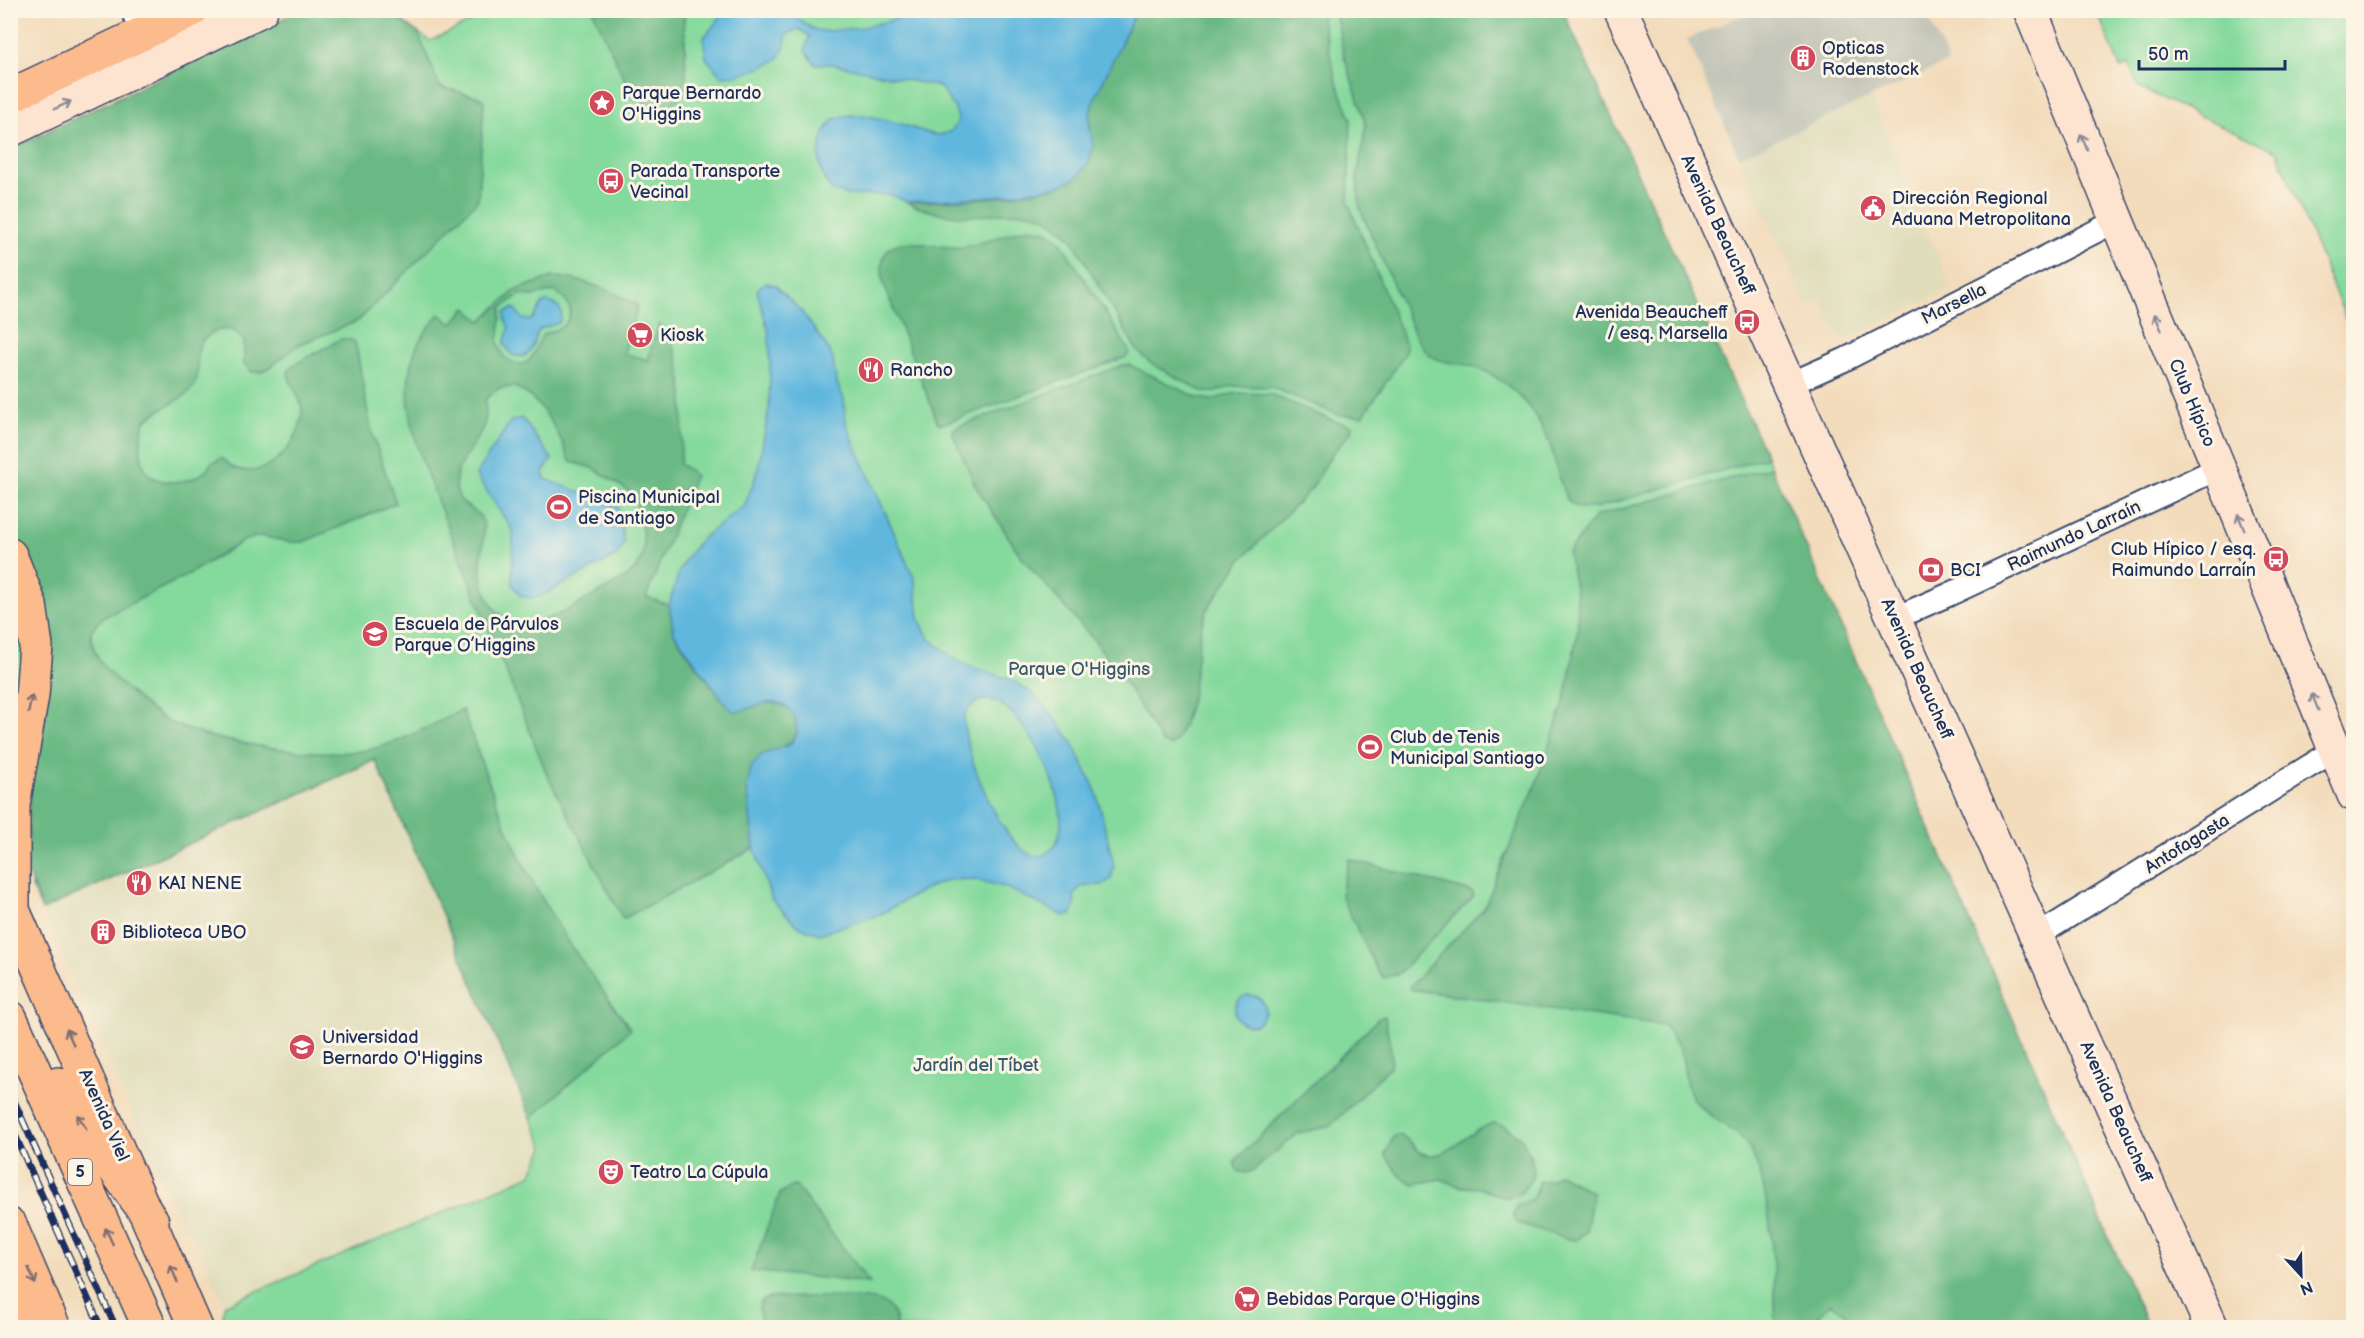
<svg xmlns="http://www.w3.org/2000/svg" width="2364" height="1338" viewBox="0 0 2364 1338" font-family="'Balsamiq Sans',sans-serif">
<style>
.built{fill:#e0ddbb}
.industrial{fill:#c4c6b9}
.green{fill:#84d99c;stroke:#50847d;stroke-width:1.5}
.forest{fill:#6bb984;stroke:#437471;stroke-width:1.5;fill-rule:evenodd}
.water{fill:#61b7de;stroke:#3e739e;stroke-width:1.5;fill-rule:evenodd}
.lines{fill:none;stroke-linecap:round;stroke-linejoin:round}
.minor-casing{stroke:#3b496c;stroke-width:26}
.secondary-casing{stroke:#3b496c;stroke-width:36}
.primary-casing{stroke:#3b496c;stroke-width:36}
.motorway-casing{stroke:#3b496c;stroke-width:36}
.minor{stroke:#fff;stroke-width:22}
.secondary{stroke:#fde4d1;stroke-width:33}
.primary{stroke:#fbbb8d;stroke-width:33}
.motorway{stroke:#fbbb8d;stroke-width:33}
.rail-casing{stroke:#1b2f5e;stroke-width:7}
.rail{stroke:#fcf5e5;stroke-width:4.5;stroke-dasharray:14;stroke-linecap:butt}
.oneway{stroke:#8c8a98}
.oneway2{stroke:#806e73}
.labels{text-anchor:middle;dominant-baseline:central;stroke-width:6;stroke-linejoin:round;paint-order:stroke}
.shield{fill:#fcf5e5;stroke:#5e6a86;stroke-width:1.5}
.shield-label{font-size:16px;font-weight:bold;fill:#1b2f5e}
.poi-label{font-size:18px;fill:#1b2f5e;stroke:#fcf5e5;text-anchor:start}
.street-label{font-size:18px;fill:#1b2f5e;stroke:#fcf5e5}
.park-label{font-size:18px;fill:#355a6e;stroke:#fcf5e5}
</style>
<rect width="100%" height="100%" fill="#fcf5e5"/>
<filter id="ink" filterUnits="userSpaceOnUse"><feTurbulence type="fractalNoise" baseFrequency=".0167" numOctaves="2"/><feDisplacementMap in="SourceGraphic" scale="12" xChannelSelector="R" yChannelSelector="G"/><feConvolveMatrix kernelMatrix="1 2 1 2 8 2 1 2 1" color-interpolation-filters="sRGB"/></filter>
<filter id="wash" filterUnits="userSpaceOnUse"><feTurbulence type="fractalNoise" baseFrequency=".008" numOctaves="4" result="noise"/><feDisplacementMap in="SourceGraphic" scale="24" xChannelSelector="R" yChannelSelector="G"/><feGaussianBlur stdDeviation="1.35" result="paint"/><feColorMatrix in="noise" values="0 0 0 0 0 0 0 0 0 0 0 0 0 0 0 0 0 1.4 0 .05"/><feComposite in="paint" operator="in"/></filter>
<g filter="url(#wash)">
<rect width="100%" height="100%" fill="#f3dcbc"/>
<path class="built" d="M1871,97L1951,288L1841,342L1821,300L1807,306L1739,157Z
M375,760L544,1147L531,1175L224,1305L195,1238L183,1227L42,910Z"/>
<path class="industrial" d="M1753,11H1926L1948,62L1739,157L1687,39Z"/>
<path class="green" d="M496,10L1563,11L1769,463L2148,1327H222L224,1305L531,1175L544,1147L375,760L42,910L31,886L34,580L11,520V149L299,11H388L430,41Z
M2097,11H2353V336L2277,151L2139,88L2129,65L2120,68Z
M10,586L23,642L18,706L11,711Z"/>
<path class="forest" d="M299,11H388L418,33L440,87L479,97L484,101L478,200L358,321L300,344L270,367L261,372H252L244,364V341L234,331C223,328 217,329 208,336C188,349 205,371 193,387C180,404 158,407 144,422C140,437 137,467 152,477C168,487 205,481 211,463L222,458C226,461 229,465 233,467C267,484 302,441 302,411C302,396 289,386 288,372L292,366L341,339H349L355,342L357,351L371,430L396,503L303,542H289L261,536L245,540L187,575L102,618L91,631C91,654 105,670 121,684C136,697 151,712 168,721C208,743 316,757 361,751C396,746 431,725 462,710C475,742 486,776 499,809C530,890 579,961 631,1029L531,1118L375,760L42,910L28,873L34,580L11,520V149Z
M593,11H684L686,82C682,111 654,109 633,98Z
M1136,11H1320L1336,80L1351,118L1348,202L1406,345L1405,354L1363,416L1339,415L1271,387L1233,386L1214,392H1203L1150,363L1136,349L1072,239C1062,229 1052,219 1039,215C1016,208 992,216 969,216C951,217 923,211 907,202C946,201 1066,200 1087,165C1097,149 1086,125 1091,107C1100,73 1121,42 1136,11Z
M1335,11H1563L1767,457L1596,508H1578L1569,502C1560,488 1558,470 1553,454C1547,434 1536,414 1521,398C1510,386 1492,373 1475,367C1449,359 1434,369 1417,339L1360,209L1357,178L1366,125L1344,56Z
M1029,228L1049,232L1061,242L1130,352L1126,357L942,424L938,423L883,282C874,220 929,251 962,247C985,244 1006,233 1029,228Z
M552,277C584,278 610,291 638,305L624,353L648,360L659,324C691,359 683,420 680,464L695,475L646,597L669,605L674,633L686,651L727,706L742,711C792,682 829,740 761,755L747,788L754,848L623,919L548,777L422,462C410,422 399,379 420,340C425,331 433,322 439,314L452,324L466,308L481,321L516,290ZM554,291L563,297L570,308C570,328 559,328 544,334C532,348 534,377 504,357L498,343L502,308L519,295L533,296ZM515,387C535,395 552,421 561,440C565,447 566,455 571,462L593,468L632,493L636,499C641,531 655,557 625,578C598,592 561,618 531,624C517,627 503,620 495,609C486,598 481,580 481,566C481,554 484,542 484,529C484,508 465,512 458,495C447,469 476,447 484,425C488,416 484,407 486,398L500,388Z
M1123,365H1130L1198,398L1211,400L1236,393L1270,394L1331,420L1352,425L1351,432L1332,454L1312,488L1241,560L1208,608L1201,628L1192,696L1183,726L1176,741L1170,746L1162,743L1130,690L1095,641L1022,558L975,485L952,432L955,428Z
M1771,467L2131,1289L2148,1327H1864L1831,1303L1808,1327H1776C1774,1283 1774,1173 1743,1140C1729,1125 1707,1117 1694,1100C1684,1088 1686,1071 1682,1057C1679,1045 1671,1035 1664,1025L1410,989L1411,985L1484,908L1535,786L1565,700L1578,629L1577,598L1568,553L1570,550L1596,516Z
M1349,859L1472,892L1474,896L1398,974L1384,978L1377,970L1341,895Z
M1385,1016L1392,1058L1390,1067L1330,1126L1298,1133L1254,1170L1246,1173L1237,1171L1234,1162L1379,1018Z
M1495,1123L1506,1127L1522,1139L1529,1152L1534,1170L1532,1178L1521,1193L1505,1198L1480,1188L1461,1187L1441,1179L1414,1184L1401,1177L1385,1155L1393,1137L1398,1135C1411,1137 1416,1154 1428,1155C1449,1158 1472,1127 1495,1123Z
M1559,1174L1593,1193L1586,1232L1575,1241L1517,1223L1513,1215L1517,1206C1531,1196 1534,1207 1538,1182L1552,1180Z
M795,1185L870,1283L751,1271L780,1193Z
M767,1298C787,1297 871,1295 884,1303C893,1309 896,1317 896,1327H762L759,1308L761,1301Z"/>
<path class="water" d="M725,11H791L803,23L815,30L828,31L864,27L928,11H1136L1092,105L1089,118L1093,146L1089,163L1076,178L1057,187L997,196L907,202L892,195H847L832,190C814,171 816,139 833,120C860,105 908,128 936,135C947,134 956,131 958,119L955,109L940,87L833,64H815L805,50L810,36L799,29L787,34C785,40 785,47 782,53C776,66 733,79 720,75L706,58L703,39Z
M766,283L775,285L802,312L825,344L833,358L836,381L844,399L846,424L915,580L919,618L924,629L930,639L952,657L968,666L1012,680L1034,695L1052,714L1072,742L1096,791L1114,865L1111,879L1102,885L1080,887L1074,895L1075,905L1071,915L1064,916L1007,888L974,879L947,880L923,890L879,915L819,934L798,926L772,900L754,848L747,788L751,768L761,755L790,745L797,734L795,717C775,688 759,709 735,712L727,706L674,633L669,605L679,572L687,557L700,540L745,505L758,470L769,408L770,366L769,333L757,291L760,286ZM981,700C985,700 990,700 994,701C1031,713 1091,834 1043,855C1009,870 957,739 965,715C967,707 974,704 981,700Z
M545,302C558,302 565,311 559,323L540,329C531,342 535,362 512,355L504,344L509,328L505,319V312L514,308L523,319L531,320C538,316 537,307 545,302Z
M522,418L552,459L543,472L545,479L618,507L624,543L618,555L541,596L531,598L521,596L512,584L513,531L476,475L510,422Z
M1235 1010a15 15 0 1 1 30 0a15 15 0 1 1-30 0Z"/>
</g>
<g filter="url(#ink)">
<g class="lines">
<defs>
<path id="minor" d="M132,10L148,44
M1790,384L1844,360L2116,221
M1895,618L1948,595L2219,468
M2037,936L2335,750"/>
<path id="secondary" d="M1621,10L2212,1328
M2030,10L2354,795
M10,130L261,10"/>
<path id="primary" d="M10,96L192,10
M10,555L30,605L36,646L32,696L13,805V908
M10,903L196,1328"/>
<path id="motorway" d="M10,1017L150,1328
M58,1084L90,1135L152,1221
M10,1225L54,1328
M10,1301L21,1328"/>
</defs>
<use href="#minor" class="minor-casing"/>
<use href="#secondary" class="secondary-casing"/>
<use href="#primary" class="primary-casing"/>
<use href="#motorway" class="motorway-casing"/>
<use href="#minor" class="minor"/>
<use href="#secondary" class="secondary"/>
<use href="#primary" class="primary"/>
<use href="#motorway" class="motorway"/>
<defs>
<path id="rail" d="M10,1092L116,1328
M10,1124L101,1328"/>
</defs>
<use href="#rail" class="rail-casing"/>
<use href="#rail" class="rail"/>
</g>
<defs><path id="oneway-shaft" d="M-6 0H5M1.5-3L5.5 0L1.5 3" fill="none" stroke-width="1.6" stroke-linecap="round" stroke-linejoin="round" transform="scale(1.5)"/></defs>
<g class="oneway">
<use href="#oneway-shaft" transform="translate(63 105) rotate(-25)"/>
<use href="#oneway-shaft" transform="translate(2084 142) rotate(-112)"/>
<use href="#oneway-shaft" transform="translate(2158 322) rotate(-113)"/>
<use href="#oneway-shaft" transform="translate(2241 522) rotate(-112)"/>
<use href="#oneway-shaft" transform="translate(2315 702) rotate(-112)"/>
</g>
<g class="oneway2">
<use href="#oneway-shaft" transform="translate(30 704) rotate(-80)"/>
<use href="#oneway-shaft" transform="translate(70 1037) rotate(-114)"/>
<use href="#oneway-shaft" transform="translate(82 1122) rotate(-122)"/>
<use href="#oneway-shaft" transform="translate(109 1236) rotate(-115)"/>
<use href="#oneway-shaft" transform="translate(174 1274) rotate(-113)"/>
<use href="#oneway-shaft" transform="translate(32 1276) rotate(67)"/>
</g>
</g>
<defs>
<symbol id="building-disc" viewBox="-11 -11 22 22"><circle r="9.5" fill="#d1495b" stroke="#fcf5e5"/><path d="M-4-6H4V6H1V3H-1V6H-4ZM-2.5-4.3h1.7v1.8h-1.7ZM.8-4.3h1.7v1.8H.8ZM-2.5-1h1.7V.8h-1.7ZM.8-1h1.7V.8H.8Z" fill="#fff"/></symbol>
<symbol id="sight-disc" viewBox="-11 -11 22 22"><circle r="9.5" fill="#d1495b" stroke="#fcf5e5"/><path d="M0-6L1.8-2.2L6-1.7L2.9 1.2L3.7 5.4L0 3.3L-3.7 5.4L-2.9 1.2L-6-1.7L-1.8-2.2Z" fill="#fff"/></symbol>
<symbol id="bus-disc" viewBox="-11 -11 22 22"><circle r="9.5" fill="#d1495b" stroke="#fcf5e5"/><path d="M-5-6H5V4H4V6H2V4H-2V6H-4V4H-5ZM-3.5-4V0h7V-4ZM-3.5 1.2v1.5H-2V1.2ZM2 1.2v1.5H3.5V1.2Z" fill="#fff"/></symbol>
<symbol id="civic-disc" viewBox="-11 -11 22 22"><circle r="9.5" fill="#d1495b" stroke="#fcf5e5"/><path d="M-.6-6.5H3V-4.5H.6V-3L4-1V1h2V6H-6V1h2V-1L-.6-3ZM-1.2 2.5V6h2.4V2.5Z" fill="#fff"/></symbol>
<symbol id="supermarket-disc" viewBox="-11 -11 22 22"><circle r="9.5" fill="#d1495b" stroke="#fcf5e5"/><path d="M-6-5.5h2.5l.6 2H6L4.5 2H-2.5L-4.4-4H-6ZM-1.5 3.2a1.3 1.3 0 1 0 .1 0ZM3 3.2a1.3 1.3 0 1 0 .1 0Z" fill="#fff"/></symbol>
<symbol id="restaurant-disc" viewBox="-11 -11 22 22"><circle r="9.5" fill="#d1495b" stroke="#fcf5e5"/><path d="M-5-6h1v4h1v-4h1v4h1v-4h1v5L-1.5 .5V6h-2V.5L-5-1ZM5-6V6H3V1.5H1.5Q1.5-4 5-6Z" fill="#fff"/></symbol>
<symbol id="stadium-disc" viewBox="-11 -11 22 22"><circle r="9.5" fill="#d1495b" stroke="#fcf5e5"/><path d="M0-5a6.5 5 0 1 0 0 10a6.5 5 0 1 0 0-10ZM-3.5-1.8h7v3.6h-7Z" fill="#fff"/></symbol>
<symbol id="bank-disc" viewBox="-11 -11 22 22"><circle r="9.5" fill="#d1495b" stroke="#fcf5e5"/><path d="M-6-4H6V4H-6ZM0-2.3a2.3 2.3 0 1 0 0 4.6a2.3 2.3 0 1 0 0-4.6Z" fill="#fff"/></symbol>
<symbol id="school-disc" viewBox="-11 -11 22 22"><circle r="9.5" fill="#d1495b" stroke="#fcf5e5"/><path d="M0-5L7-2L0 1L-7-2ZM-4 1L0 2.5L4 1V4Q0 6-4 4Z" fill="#fff"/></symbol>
<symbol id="university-disc" viewBox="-11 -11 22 22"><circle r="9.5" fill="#d1495b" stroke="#fcf5e5"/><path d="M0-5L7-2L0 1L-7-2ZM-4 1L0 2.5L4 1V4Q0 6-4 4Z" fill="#fff"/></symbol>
<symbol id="theatre-disc" viewBox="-11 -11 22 22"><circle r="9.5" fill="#d1495b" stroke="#fcf5e5"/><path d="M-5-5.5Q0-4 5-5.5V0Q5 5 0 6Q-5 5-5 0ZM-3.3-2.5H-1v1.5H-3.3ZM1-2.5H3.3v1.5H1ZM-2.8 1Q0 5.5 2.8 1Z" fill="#fff"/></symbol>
</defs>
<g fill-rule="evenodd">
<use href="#building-disc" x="1788" y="43" width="30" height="30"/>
<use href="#sight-disc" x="587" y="88" width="30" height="30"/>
<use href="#bus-disc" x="596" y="166" width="30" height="30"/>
<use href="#civic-disc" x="1858" y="193" width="30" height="30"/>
<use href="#bus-disc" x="1732" y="307" width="30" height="30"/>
<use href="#supermarket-disc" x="625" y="320" width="30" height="30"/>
<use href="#restaurant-disc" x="856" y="355" width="30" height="30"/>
<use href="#stadium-disc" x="544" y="492" width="30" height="30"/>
<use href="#bus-disc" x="2261" y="544" width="30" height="30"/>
<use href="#bank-disc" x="1916" y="555" width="30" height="30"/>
<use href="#school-disc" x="360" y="619" width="30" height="30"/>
<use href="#stadium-disc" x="1355" y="732" width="30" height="30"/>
<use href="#restaurant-disc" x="124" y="868" width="30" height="30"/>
<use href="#building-disc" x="88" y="917" width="30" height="30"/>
<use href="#university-disc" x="287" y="1032" width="30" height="30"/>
<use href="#theatre-disc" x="596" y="1157" width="30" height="30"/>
<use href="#supermarket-disc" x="1232" y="1284" width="30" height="30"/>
</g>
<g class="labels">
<rect class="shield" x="68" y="1159" width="24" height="26" rx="4.5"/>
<g class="shield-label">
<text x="80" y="1172">5</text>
</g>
<g class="poi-label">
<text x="1822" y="48">Opticas<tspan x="1822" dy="21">Rodenstock</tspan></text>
<text x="622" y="93">Parque Bernardo<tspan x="622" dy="21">O'Higgins</tspan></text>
<text x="630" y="171">Parada Transporte<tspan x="630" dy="21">Vecinal</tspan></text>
<text x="1892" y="198">Dirección Regional<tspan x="1892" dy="21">Aduana Metropolitana</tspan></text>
<text x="1728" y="312" text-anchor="end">Avenida Beaucheff<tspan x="1728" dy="21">/ esq. Marsella</tspan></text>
<text x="660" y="335">Kiosk</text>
<text x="890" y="370">Rancho</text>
<text x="578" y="497">Piscina Municipal<tspan x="578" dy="21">de Santiago</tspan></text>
<text x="2256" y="549" text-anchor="end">Club Hípico / esq.<tspan x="2256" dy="21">Raimundo Larraín</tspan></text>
<text x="1950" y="570">BCI</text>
<text x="394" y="624">Escuela de Párvulos<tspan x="394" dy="21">Parque O’Higgins</tspan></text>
<text x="1390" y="737">Club de Tenis<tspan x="1390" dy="21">Municipal Santiago</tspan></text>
<text x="158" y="883">KAI NENE</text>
<text x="122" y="932">Biblioteca UBO</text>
<text x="322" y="1037">Universidad<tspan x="322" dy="21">Bernardo O'Higgins</tspan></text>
<text x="630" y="1172">Teatro La Cúpula</text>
<text x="1266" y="1299">Bebidas Parque O'Higgins</text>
</g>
<g class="street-label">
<text transform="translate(1718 225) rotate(65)">Avenida Beaucheff</text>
<text transform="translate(1954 304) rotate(-27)">Marsella</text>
<text transform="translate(2192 403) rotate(67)">Club Hípico</text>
<text transform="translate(2074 536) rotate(-25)">Raimundo Larraín</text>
<text transform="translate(1917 669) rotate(66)">Avenida Beaucheff</text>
<text transform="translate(2187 844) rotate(-32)">Antofagasta</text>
<text transform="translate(2116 1112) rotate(66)">Avenida Beaucheff</text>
<text transform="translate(104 1115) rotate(66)">Avenida Viel</text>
</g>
<g class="park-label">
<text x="1079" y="669">Parque O'Higgins</text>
<text x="976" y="1065">Jardín del Tíbet</text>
</g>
</g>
<rect width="2364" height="1338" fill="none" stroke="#fcf5e5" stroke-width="36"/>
<g transform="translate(2301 1275) rotate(158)" stroke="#fcf5e5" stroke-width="4.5" paint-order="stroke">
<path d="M0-4.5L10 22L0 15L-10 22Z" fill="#1b2f5e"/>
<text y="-9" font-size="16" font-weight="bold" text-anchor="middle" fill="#1b2f5e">N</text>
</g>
<path d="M2139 60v9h146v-9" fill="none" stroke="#1b2f5e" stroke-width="3"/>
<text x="2148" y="60" font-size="18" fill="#1b2f5e" stroke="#fcf5e5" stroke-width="4.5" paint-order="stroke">50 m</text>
</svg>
